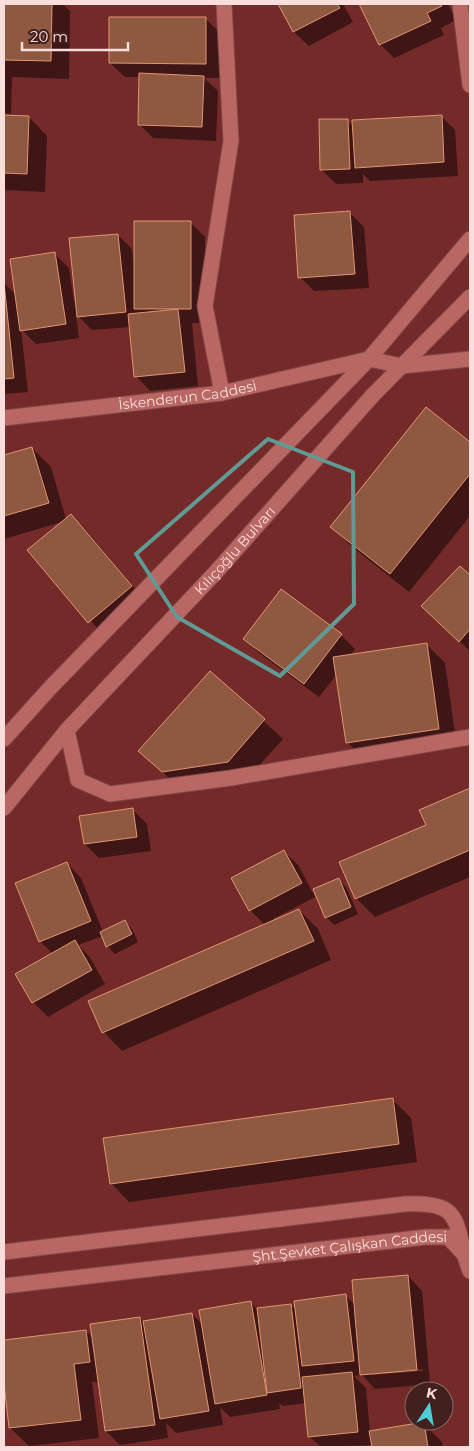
<svg xmlns="http://www.w3.org/2000/svg" width="474" height="1451" viewBox="0 0 474 1451" font-family="Montserrat,sans-serif">
<style>
.shadow{fill:#0007;fill-rule:evenodd}
.building{fill:#8f5840;stroke:#e29674}
.lines{fill:none;stroke-linecap:round;stroke-linejoin:round}
.minor-casing{stroke:#824647;stroke-width:17}
.minor{stroke:#b86762;stroke-width:15}
.marked{fill:none;stroke:#619a94;stroke-width:4;stroke-linejoin:round}
.labels{text-anchor:middle;dominant-baseline:central;stroke-width:4;stroke-linejoin:round;paint-order:stroke}
.street-label{font-size:14px;fill:#fadedb;stroke:#42201e}
</style>
<rect width="100%" height="100%" fill="#732a28"/>
<path class="shadow" d="M4,4H63L70,11L69,79L12,77L11,114L4,113Z
M280,4H343L353,22L309,46L294,32Z
M361,4H448L456,20L441,28L444,35L394,58L380,44Z
M206,19L220,33V78H204L218,91L216,141L153,138L139,124L140,77H125L110,63Z
M4,116L29,117L47,136L45,192L4,190Z
M441,116L455,130L458,176L370,181L363,174V183L336,184L322,170L347,120L353,126Z
M350,213L364,227L369,288L314,291L300,277Z
M190,222L205,237V323H192L198,386L150,391L136,376L130,327L92,330L76,314L79,338L36,344L21,329L28,392L4,394V283L17,296L55,254L69,268L74,302H76L118,235L132,249L134,264H135Z
M426,408L470,443V516L409,592L350,545L332,527Z
M32,448L51,467L66,519L71,515L85,529L145,601L104,636L29,550L62,522L4,539V456Z
M460,567L470,577V651L437,620Z
M341,635L355,649L350,656L426,644L445,663L457,747L366,761L347,742L337,674L319,697L259,653L245,639Z
M210,672L283,739L246,780L182,790L140,751Z
M470,789V877L375,917L356,898L428,826L421,810Z
M132,809L147,824L151,851L99,858L85,844Z
M284,851L298,865L315,897L273,919L274,921L299,910L318,929L331,960L122,1051L104,1032L90,1002L265,925L250,910Z
M67,863L81,878L103,932L125,922L132,929L138,942L115,954L107,946L103,936L78,945L89,956L105,984L48,1017L33,1002L17,974L53,954L40,941Z
M339,880L346,887L358,914L334,925L326,917Z
M393,1100L411,1118L417,1162L129,1202L111,1183Z
M408,1276L422,1291L430,1384L375,1389L362,1375L354,1376L366,1388L370,1432L424,1424L442,1442L443,1447H373V1445L321,1447L309,1436L306,1403L283,1406L279,1403L280,1409L230,1417L220,1407L223,1425L176,1433L166,1423L168,1438L120,1445L106,1431L99,1382H92L99,1438L29,1446L10,1428L4,1373V1341L86,1331L93,1338L140,1318L144,1323L192,1314L203,1325L250,1302L257,1309L291,1305L297,1311L345,1295L355,1305ZM423,1369V1371L372,1375V1373Z"/>
<path class="building" d="M4,4H52L51,61L4,60Z
M278,4H337L340,8L293,32Z
M359,4H441L442,6L427,13L431,21L379,45Z
M109,17H206V64L109,63Z
M139,73L204,76L202,127L138,125Z
M4,115L29,116L27,174L4,173Z
M442,115L444,162L355,168L352,120Z
M319,119H348L350,169L320,170Z
M350,211L355,274L298,278L294,215Z
M134,221H191V309H134Z
M118,234L126,312L77,317L69,238Z
M55,252L66,324L20,331L10,259Z
M4,283L14,378L4,379Z
M178,309L185,372L134,377L128,314Z
M426,407L470,442V474L390,574L330,527Z
M32,447L49,503L4,516V455Z
M71,514L132,586L88,623L27,550Z
M460,566L470,575V629L459,642L421,606Z
M281,589L342,634L304,684L243,639Z
M427,643L439,729L346,743L333,657Z
M210,671L265,719L228,762L162,772L138,751Z
M470,788V850L355,899L339,862L426,825L419,810Z
M133,808L137,837L84,844L79,816Z
M284,850L302,883L249,911L231,878Z
M67,862L91,921L39,942L15,883Z
M339,878L351,907L325,918L313,889Z
M299,909L314,941L102,1033L88,1001Z
M125,920L132,934L106,947L100,932Z
M75,940L92,970L32,1003L15,974Z
M393,1098L399,1144L110,1184L103,1138Z
M408,1275L417,1370L360,1375L352,1280Z
M346,1294L354,1361L302,1366L294,1301Z
M251,1301L267,1395L215,1404L199,1310Z
M291,1304L301,1388L267,1393L257,1308Z
M192,1313L209,1411L160,1419L143,1321Z
M140,1317L155,1425L105,1431L90,1324Z
M86,1330L90,1362L74,1364L81,1420L9,1428L4,1384V1340Z
M352,1372L358,1432L308,1437L302,1377Z
M424,1422L428,1447H372L369,1431Z"/>
<g class="lines">
<defs>
<g id="minor">
<path d="M460,4L470,85"/>
<path d="M222,393L205,306L231,141L224,4"/>
<path id="s1" d="M4,418L222,393L369,359L402,366L470,359"/>
<path d="M67,730L78,780L110,794L231,778L470,737"/>
<path d="M4,739L51,687L369,359L470,239"/>
<path id="s2" d="M4,808L67,730L216,572L373,395L470,297"/>
<path d="M4,1252L405,1204C468,1201 452,1226 470,1271"/>
<path id="s3" d="M4,1286L426,1237H448L463,1253"/>
</g>
</defs>
<use href="#minor" class="minor-casing"/>
<use href="#minor" class="minor"/>
</g>
<path class="marked" d="M268,439L353,472L354,604L280,676L177,617L136,554Z"/>
<g class="labels">
<g class="street-label">
<text stroke="none"><textPath href="#s1" startOffset="185">İskenderun Caddesi</textPath></text>
<text stroke="none"><textPath href="#s2" startOffset="346">Kılıçoğlu Bulvarı</textPath></text>
<text stroke="none"><textPath href="#s3" startOffset="348">Şht.Şevket Çalışkan Caddesi</textPath></text>
</g>
</g>
<rect width="474" height="1451" fill="none" stroke="#fadedb" stroke-width="10"/>
<g transform="translate(429 1406) rotate(12)"><circle r="24" fill="#42201e" stroke="#8c6c6a"/>
<path d="M0-4L9 19L0 12L-9 19Z" fill="#52cbd8"/>
<text y="-8" font-size="14" font-weight="bold" text-anchor="middle" fill="#fadedb">K</text>
</g>
<path d="M22 42v8h106v-8" fill="none" stroke="#fadedb" stroke-width="2.5"/>
<text x="30" y="42" font-size="15" fill="#fadedb" stroke="#42201e" stroke-width="4" paint-order="stroke">20 m</text>
</svg>
